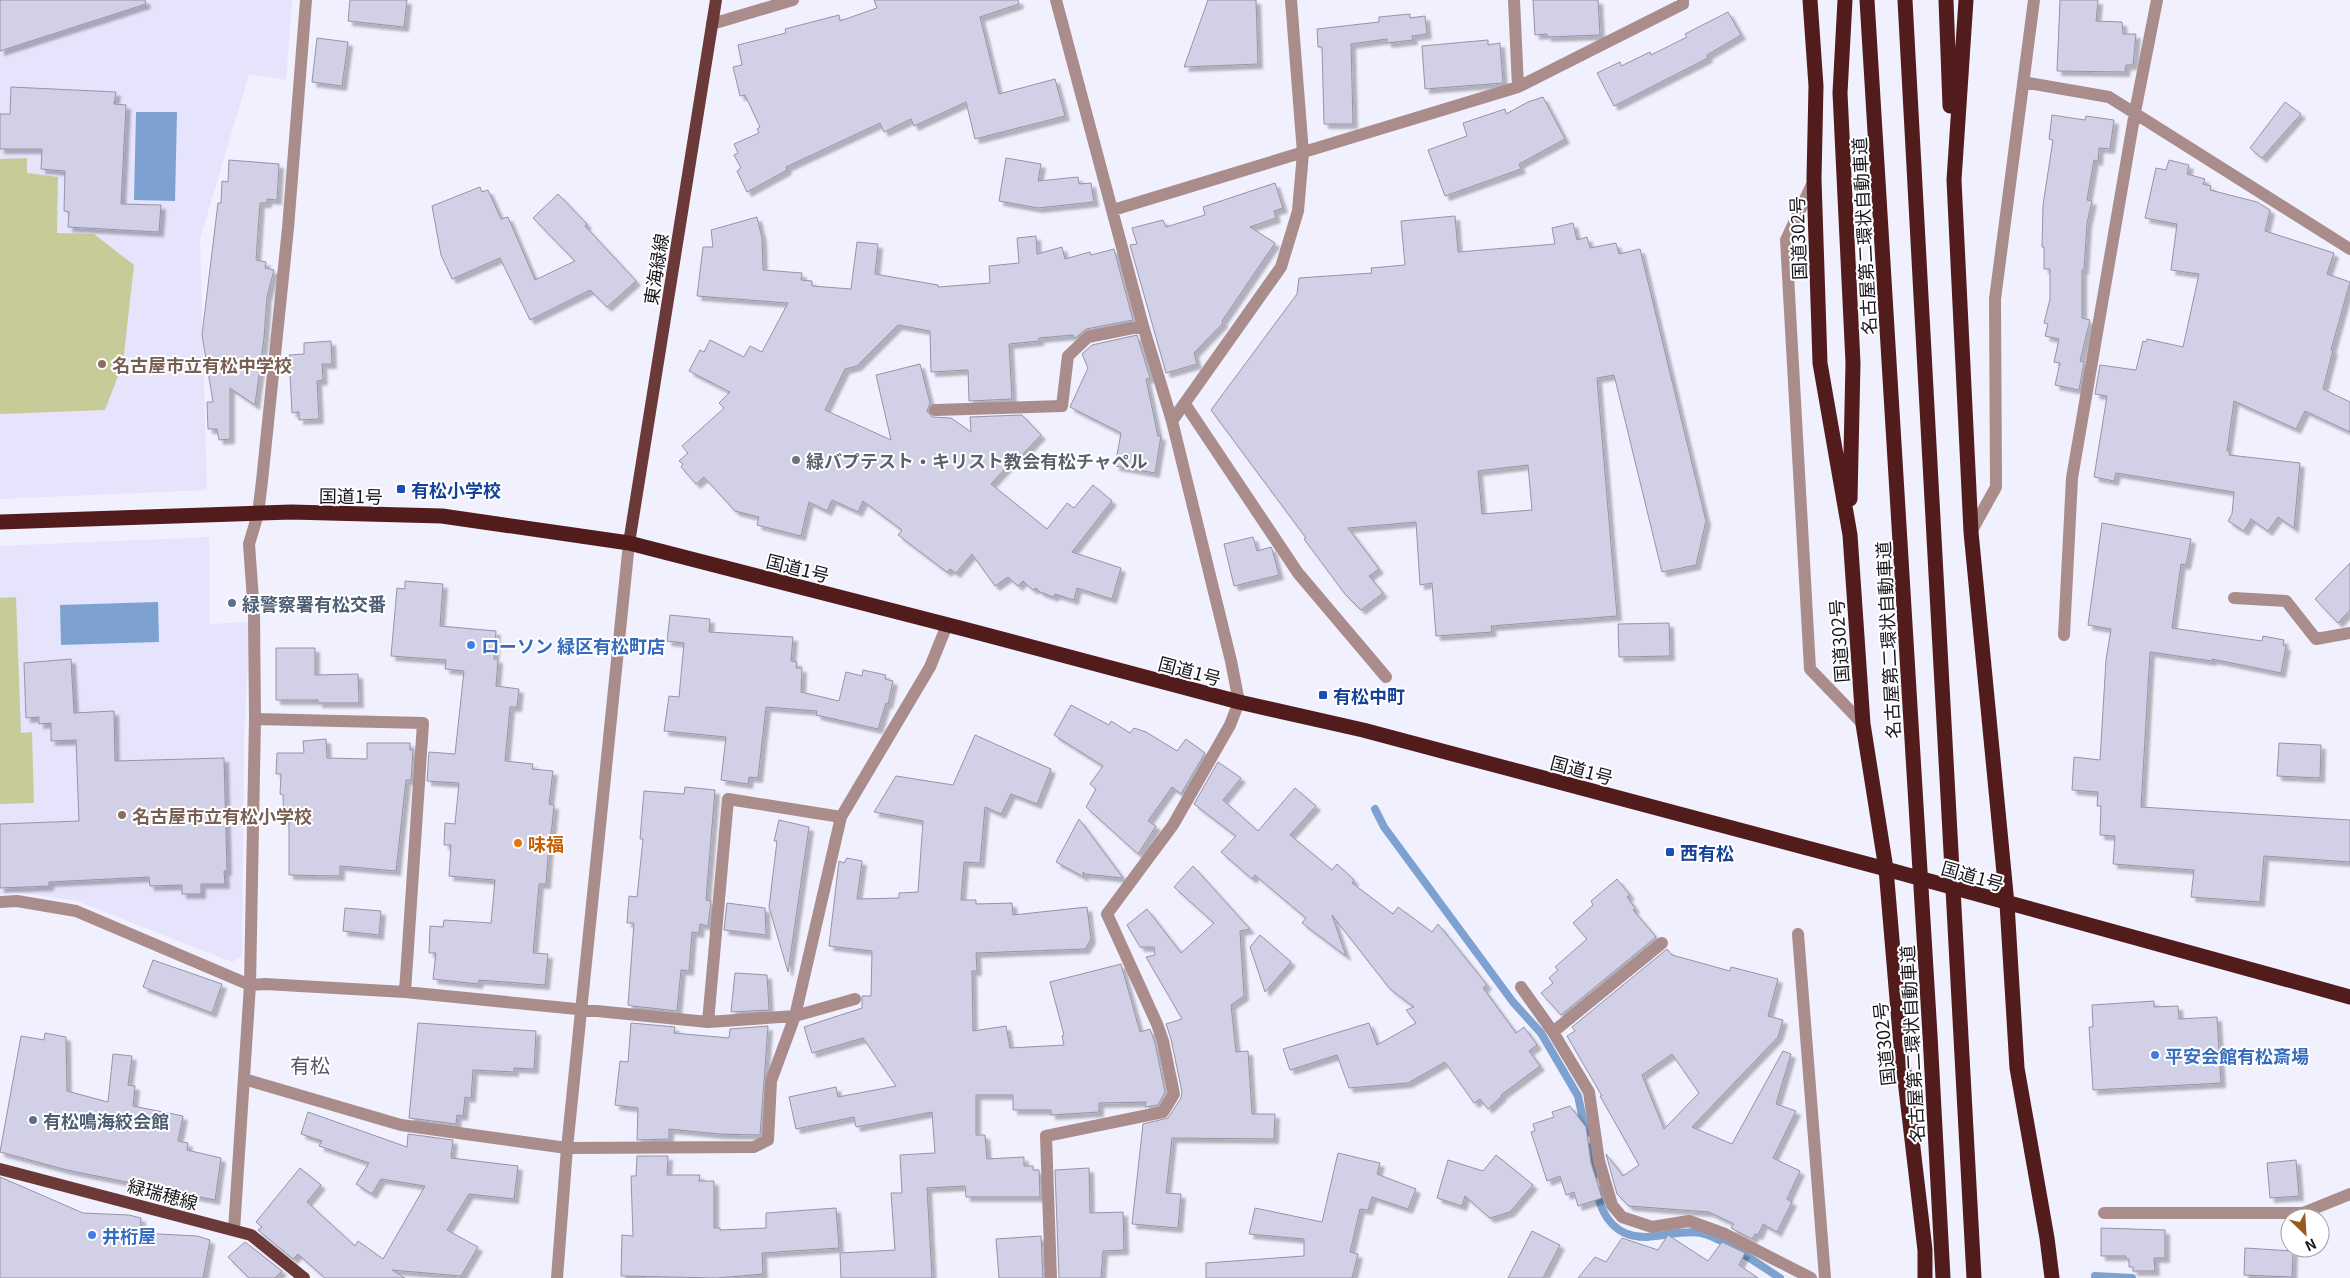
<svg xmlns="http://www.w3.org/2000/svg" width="2350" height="1278" viewBox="0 0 2350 1278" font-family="Georgia,'Noto Sans JP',serif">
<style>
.built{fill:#e6e3fc}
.green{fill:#c7cb98}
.water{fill:#7da2d2}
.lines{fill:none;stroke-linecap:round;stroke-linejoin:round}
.stream{stroke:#7da2d2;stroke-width:8}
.building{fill:#d2d0e6;stroke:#9693a9;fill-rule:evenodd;filter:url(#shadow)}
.minor{stroke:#aa8c8a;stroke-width:12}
.major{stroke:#6b3a38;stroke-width:12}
.highway{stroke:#521c1c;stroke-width:15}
.education-dot{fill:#8d6e63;stroke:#fff;stroke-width:2}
.worship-dot{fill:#6b7280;stroke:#fff;stroke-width:2}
.transit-dot{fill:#1a4fb4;stroke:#fff;stroke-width:2}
.service-dot{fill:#5c6f8a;stroke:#fff;stroke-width:2}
.shop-dot{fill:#3f7fe0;stroke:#fff;stroke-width:2}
.food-dot{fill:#e8710a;stroke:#fff;stroke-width:2}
.labels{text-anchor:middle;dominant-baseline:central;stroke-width:4;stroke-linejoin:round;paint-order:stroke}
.street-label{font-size:18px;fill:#16151c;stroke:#fff}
.education-label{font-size:18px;font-weight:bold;fill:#785e54;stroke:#fff;text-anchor:start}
.worship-label{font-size:18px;font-weight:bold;fill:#5b616d;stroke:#fff;text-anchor:start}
.transit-label{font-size:18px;font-weight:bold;fill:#164399;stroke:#fff;text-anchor:start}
.service-label{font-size:18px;font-weight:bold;fill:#4e5e75;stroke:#fff;text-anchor:start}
.shop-label{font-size:18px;font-weight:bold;fill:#366cbe;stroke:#fff;text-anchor:start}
.food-label{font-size:18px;font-weight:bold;fill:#c56008;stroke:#fff;text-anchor:start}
.quarter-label{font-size:20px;fill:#575568;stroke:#fff}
</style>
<defs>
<filter id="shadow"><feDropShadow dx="4.5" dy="4.5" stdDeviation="1" flood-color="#0004"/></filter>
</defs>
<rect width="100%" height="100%" fill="#f1f0fe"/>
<path class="built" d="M0,0H292L286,80L249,74L200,239L207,490L0,499Z
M209,537L210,624L250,622L244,739L242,956L232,962L77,901L16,892L0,894V546Z"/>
<path class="green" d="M27,158V173L58,177L57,233L94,234L134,265L123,363L105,410L0,414V159Z
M16,597L21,733L32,732L34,803L0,804V598Z"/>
<path class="water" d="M136,112H177L175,201L134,200Z
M158,602L159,642L61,645L60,605Z"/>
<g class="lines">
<path class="stream" d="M1375,809L1384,827L1513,1002L1541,1033L1578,1096L1586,1133
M1588,1147L1594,1175
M1597,1191C1602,1218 1617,1238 1647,1237C1665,1236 1683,1230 1701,1233C1722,1237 1761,1266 1780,1278
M2095,1276L2132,1278"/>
</g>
<path class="building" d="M0,0H145L146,4L0,51Z
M350,0H407L404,27L348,21Z
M874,0H1018L1019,4L980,17L999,94L1055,79L1065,116L975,139L966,102L914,126L911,119L884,132L880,123L786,167L787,170L747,192L737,171L741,168L734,155L738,153L734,144L759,133L757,129L760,127L745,95L740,96L733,67L742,65L738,45L786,33L785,29L839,15L840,21L877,8Z
M1208,0H1256L1258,64L1184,67Z
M1533,0H1598L1600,35L1547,37V34L1535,35Z
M2060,0H2098L2096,21L2122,22L2123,34H2136L2133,65H2126L2125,72L2057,71Z
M1728,12L1741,35L1707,55L1708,58L1614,106L1597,73L1620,62L1621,66L1650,52L1651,55L1687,37L1685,34Z
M1410,14V18L1425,16L1427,34L1412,36L1413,40L1387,43V39L1351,44L1353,124H1324L1322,47H1318L1317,29L1379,22V17Z
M317,38L348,42L342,86L312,82Z
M1488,40V45L1500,43L1503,83L1425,89L1422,46Z
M11,87L116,92L114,104L126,105L121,204L161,205L159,232L68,227L69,212L64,211L65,171L41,169L42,149H0V114H10Z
M1543,97L1565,139L1519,164L1521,169L1445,196L1428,150L1467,136L1463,123L1505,109L1506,114L1528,102Z
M2285,102L2301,114L2262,158L2250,148Z
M2052,115L2085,120L2086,116L2114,120L2110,149L2099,148L2098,161L2094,160L2087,200L2092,201L2087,223L2084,270H2082V318L2090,320L2080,361L2084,362L2079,390L2055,385L2060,363L2054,362L2059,339L2045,336L2048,324L2044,323L2050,299V269H2044V247H2042L2043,205L2053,140L2049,139Z
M1006,158L1041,164L1038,181L1078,177L1079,184L1091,183L1094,202L1038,208L999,201Z
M229,160L279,164L277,200L267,199V203H260L256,260L266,262L265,268L274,270L267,297L264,338L255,405L230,388V439L219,440L217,429H208L207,402H213L202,335L218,203H221L222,181L228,182Z
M2169,160L2189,165L2187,174L2205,179L2203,184L2211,186L2210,190L2257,202L2270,210L2265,231L2334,253L2327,274L2350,282L2331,350H2333L2323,389L2350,402V432L2305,411L2296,429L2234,401L2227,451H2230L2229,455L2300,463L2294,528L2278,517L2268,531L2251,519L2244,531L2228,521L2232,514L2234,492L2116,473L2114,481L2094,477L2107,396L2095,394L2100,365L2136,370L2143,341L2146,342L2147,339L2183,347L2199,274L2171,270L2177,224L2145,218L2156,168L2166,170Z
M1275,183L1283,208L1274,211L1276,218L1250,227L1275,243L1222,321L1223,323L1194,353L1197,364L1166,373L1130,245L1137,244L1132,228L1163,220L1166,227L1205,215L1203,207Z
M480,187L482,192L488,190L501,219L508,217L535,280L575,261L533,218L558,194L587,224L585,226L636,281L607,307L590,290L530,320L500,258L452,279L441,255L432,206Z
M1455,216L1458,252L1555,244L1552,228L1573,223L1577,240L1587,237L1590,248L1616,243L1619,254L1640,249L1706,521L1696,565L1662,572L1614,375L1597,378L1617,616L1491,626L1492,632L1436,636L1432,583L1420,585L1416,522L1348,528L1379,569L1369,576L1383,593L1361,610L1345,594L1304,539L1306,538L1211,410L1297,294L1299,278L1372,273L1371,268L1405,265L1401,221ZM1528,465L1532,510L1482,514L1478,471Z
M757,217L762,238L763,270L802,273L801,280L812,281V286L851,289L857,242L878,244L875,274L938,285V287L990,283L989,266L1019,263L1017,238L1036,236L1037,254L1062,247L1065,259L1090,252L1091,255L1114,249L1133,320L1086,329L1075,338L1073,335L1039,338V341L1009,344L1012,399L969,401L968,370L931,372L930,331L898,325L857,366L845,369L825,410L891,440L876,375L920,364L930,403L927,411L932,417L951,418L971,432L970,417L1022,415L1041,435L1020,457L1018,455L991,484L1047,529L1067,503L1074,508L1093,485L1112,501L1072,552L1121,568L1112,599L1077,588L1074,600L1055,594L1054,597L1040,592L1036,588L1033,590L1023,581L1018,586L1008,577L995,586L972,554L956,573L950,569L947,572L898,535L902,530L863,501L858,512L832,500L827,511L809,502L801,536L757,525L759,517L735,511L704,477L696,484L681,467L683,464L679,461L688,453L682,446L724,408L719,403L730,392L689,371L700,350L704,352L710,340L744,357L750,346L762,352L788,303L697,296L703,247H713L711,230Z
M1137,335L1150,378L1146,379L1158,436H1161L1155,473L1115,466L1121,433L1070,407L1088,368L1082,354L1092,345Z
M331,341L332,364H322L323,380L317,381L319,419L299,420V412L292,413L289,355L304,354V343Z
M2102,523L2191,539L2186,565L2181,564L2172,628L2262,641L2263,636L2284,640L2283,645L2286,646L2281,673L2212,659V661L2150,652L2141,807L2350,820V862L2264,856L2260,902L2191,897L2194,870L2113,864L2115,836L2100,835L2101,806H2097L2098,792L2072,790L2074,757L2100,760L2106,660L2111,629L2088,625Z
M1253,537L1257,551L1271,547L1272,549L1279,575L1234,586L1224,544Z
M2350,563V610L2338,623L2315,599Z
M405,581L443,584L440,626L496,631L494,659H498L496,686L519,689L517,707H510L505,761L533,764L532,769L553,771L549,804L554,805L552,826L549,843L546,884H539L533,953L548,954L545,985L479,980L478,984L433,979L436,953H429L430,926L443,927L444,920L491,923L495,880L449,876L451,845H444L445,823L455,824L459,783L427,781L429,752L455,754L464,671L445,669L446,660L391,656L397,588L405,589Z
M670,615L710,619L709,632L793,637L791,661L797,662L796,668H802L801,692L839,701L846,672L862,676L863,670L886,675L885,679L893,681L888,704L886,703L878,729L816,715L817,711L766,707L758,778L749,777L748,784L721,780L726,737L664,731L669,696L679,697L684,643L667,641Z
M1669,623L1670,656L1619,657L1618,624Z
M276,648H315V675L358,674L359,703H318V700H276Z
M71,659L74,713L114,711L115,761L224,758L227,871H224L225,884H201V894H182V885L150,886L149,877L49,882V886L0,888V824L79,821L76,740L51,741V723L39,724V717L26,718L24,663Z
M1071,705L1109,725L1111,721L1130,733L1134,728L1146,732L1177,751L1186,739L1205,753L1181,794L1172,787L1148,821L1156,826L1138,854L1086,807L1096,789L1090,784L1103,766L1054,735Z
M975,735L1051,769L1037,804L1011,794L1001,814L985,807L980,863L964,862L961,900H976V904L1012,903L1013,915L1087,907L1091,939L1085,949L976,953L977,971H972L973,1031L1006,1026L1010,1048L1064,1045L1062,1036L1064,1035L1050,982L1121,964L1140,1032L1150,1029L1155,1043L1165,1092L1158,1105L1145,1107L1146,1102L1099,1103V1112L1051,1115V1110H1013V1095H976V1135H985L987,1159L1024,1157V1166H1033V1170H1039L1040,1197H966L965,1186L927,1188L932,1278H841L840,1253L895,1250L891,1193H902L900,1155L935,1153L932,1112L856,1127L854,1117L796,1129L789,1097L836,1087L838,1097L896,1086L863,1038L812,1053L804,1027L862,1008V996H871L872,951L829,946L839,861L844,863L847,858L862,861L857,899L899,898V893L918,892L923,821L874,812L896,776L953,785Z
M326,739L327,758L367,759V743H410V750H413L411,780H406L396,871L340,866V876L289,875V822H284L283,795L280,794L281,774H276L277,753H304L303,741Z
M2279,743L2321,745L2320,778L2277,776Z
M1218,762L1241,778L1223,800L1258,831L1295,788L1316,806L1290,835L1332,870L1337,864L1354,880L1352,883L1393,914L1398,907L1432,932L1438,924L1487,985L1483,988L1516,1033L1524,1027L1537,1045L1529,1051L1540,1066L1501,1095L1502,1096L1488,1109L1480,1099L1474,1103L1445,1062L1408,1083L1349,1088L1337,1055L1290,1070L1283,1049L1369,1023L1377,1045L1416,1023L1406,1010L1414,1007L1390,989L1332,915L1346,956L1302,923L1306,918L1281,897L1255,875L1252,879L1221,852L1236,836L1194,804Z
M685,787L715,790L706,900L711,901L708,926L700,924L699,933L692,932L689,971L681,970L677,1011L633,1006L628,1005L634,923H627L629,896L637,897L643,839H640L644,791L684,794Z
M1079,819L1123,878L1085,874L1083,872L1084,877L1056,862Z
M779,820L809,827L788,972L769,907L777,841H774Z
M1193,866L1250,929L1240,931L1244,996L1231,1005L1236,1052L1248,1051L1252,1114H1275L1274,1139L1172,1138L1166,1193L1181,1194L1178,1228L1132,1224L1143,1124L1168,1118L1181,1098L1182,1092L1171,1039L1166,1024L1182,1019L1146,957L1155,955L1154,947H1140L1127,925L1147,909L1181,953L1214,923L1174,887Z
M1617,879L1630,895L1627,897L1635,908L1633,910L1656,937L1561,1015L1541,993L1553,983L1549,978L1558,970L1555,967L1587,939L1573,923L1593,905L1591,901Z
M727,903L765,908L766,935L724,930Z
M345,908L381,911L379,935L343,931Z
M1260,935L1291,962L1265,992L1250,947Z
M1667,949L1672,955L1730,971L1731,967L1778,979L1768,1016L1783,1020L1778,1037L1692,1127L1732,1144L1783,1051L1791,1054L1776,1104L1796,1111L1773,1158L1800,1171L1787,1199L1792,1202L1777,1232L1763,1224L1758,1235L1755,1234L1752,1239L1731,1228L1734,1224L1709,1212L1629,1206L1617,1194L1606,1154L1623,1176L1639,1165L1600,1096H1602L1567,1036L1575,1031L1572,1027ZM1672,1054L1699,1093L1664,1129L1642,1075Z
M153,960L222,984L212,1013L143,987Z
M735,973L767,975L769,1010L731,1012Z
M2154,1001V1007L2178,1006L2179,1019L2217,1017L2221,1083L2093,1090L2089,1027H2093L2092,1005Z
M418,1023L536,1031L534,1069L514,1068V1072L473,1070L471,1098L465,1097L463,1116L457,1115L456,1124L409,1118Z
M631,1023L675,1027L674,1033L729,1038L730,1029L768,1026L760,1135L719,1134L669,1129V1139L637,1140L638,1108L615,1105L620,1061L628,1062Z
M45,1033L66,1037L67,1091L108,1102L113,1054L132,1056L128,1085L135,1086L133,1106L183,1116L178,1141L188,1143L187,1150L221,1158L215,1200L67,1170L0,1152L21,1036L44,1040Z
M1570,1106L1586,1127L1591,1163L1602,1198L1578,1206L1574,1192L1566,1195L1560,1176L1547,1181L1531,1132L1535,1131L1533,1124L1554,1117L1552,1112Z
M308,1112L407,1147L408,1134L453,1140L451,1158L518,1166L514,1199L469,1194L447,1230L478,1247L461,1276L392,1270L405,1278H325L298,1254L293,1259L258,1230L262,1227L256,1222L300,1168L321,1185L307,1202L355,1246L358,1241L383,1259L425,1186L381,1179L372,1194L356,1184L369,1163L319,1146L322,1141L301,1134Z
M1338,1153L1380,1163L1377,1174L1416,1189L1408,1209L1372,1197L1368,1210L1360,1209L1350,1252L1358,1254L1352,1278H1206V1263L1304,1256V1239L1249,1234L1255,1208L1322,1222Z
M1496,1155L1533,1185L1510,1212L1490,1218L1465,1196L1462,1206L1437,1198L1448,1160L1483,1171Z
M637,1156H668L667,1175H700L699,1181H714V1228H720V1230L766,1228V1213L836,1208L839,1248L762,1253L763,1274L717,1278L621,1276L622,1235L633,1236L631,1176H636Z
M2296,1160L2299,1196L2270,1198L2267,1163Z
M1089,1168L1090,1213L1123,1212L1124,1250L1103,1251L1101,1278H1059L1055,1170Z
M0,1177L83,1213L129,1215L141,1218L140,1233L197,1236L210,1240L203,1278H0Z
M2101,1228L2165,1230V1258H2154L2155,1271H2133V1267H2129V1259H2126V1256H2101Z
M1532,1231L1560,1245L1543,1278H1508Z
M1668,1235L1708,1261L1722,1242L1745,1253L1739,1265L1758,1278H1578L1595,1257L1606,1262L1622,1238L1658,1250Z
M1041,1236L1043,1278H999L996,1239Z
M245,1242L282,1271L275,1278H249L228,1257Z
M2245,1248L2293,1251L2292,1277L2244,1275Z"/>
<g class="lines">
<path class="minor" d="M1514,0L1518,87
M712,24L793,0
M2023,82L2109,97L2350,249
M1814,180L1786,240L1810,669L1863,724
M1113,210L1518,87L1683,4V0
M1185,404L1298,573L1386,677
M935,410L1062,406L1068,356L1088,337L1143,326
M1172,421L1281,267L1298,211L1303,153L1291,0
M1971,532L1996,487L1995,299L2034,0
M2234,598L2286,601L2316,639L2350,633
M2064,635L2072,478L2135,112L2157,0
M255,719L423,723L405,992
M0,902L17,901L76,911L250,985L255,719L254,614L249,544L258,514L262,481L288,228L306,0
M1798,934L1825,1278
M1521,987L1553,1032L1589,1092L1599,1161L1612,1205L1622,1217L1652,1227L1689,1221L1725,1234L1811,1278
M708,1022L728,799L841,817
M1553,1032L1662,943
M244,1079L401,1125L567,1148L754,1147L768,1140L771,1081L795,1016L841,817L930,667L947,625
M2104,1213H2303L2350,1194
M234,1230L250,985L265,984L405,992L708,1022L795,1016L855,999
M557,1278L567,1148L629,543
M1051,1278L1046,1136L1163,1112L1174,1094L1163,1041L1157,1024L1107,914L1173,825L1230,725L1239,702L1231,661L1172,421L1143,326L1056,0"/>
<path class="major" d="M629,543L716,0
M0,1169L251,1235L304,1278"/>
<path class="highway" d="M1810,0L1816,86L1814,179L1820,363L1850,535L1863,724L1886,869L1901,1046L1925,1250V1278
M1845,0L1840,93L1853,363L1850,499
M1867,0L1930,1035L1943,1278
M1905,0L1974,1278
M1946,0L1950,106
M1966,0L1954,180L1971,532L2007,904L2017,1068L2047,1238L2052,1278
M0,522L291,512L442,516L629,543L964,629L1239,702L1363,730L1886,869L2350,997"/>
</g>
<g class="education-dot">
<circle cx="102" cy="364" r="5"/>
<circle cx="122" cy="815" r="5"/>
</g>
<circle class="worship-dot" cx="796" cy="460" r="5"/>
<g class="transit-dot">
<rect x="396" y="484" width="10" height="10" rx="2.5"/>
<rect x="1318" y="690" width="10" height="10" rx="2.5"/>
<rect x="1665" y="847" width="10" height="10" rx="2.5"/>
</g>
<g class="service-dot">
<circle cx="232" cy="603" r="5"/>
<circle cx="33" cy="1120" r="5"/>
</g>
<g class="shop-dot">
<circle cx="471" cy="645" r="5"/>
<circle cx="2155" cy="1055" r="5"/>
<circle cx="92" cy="1235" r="5"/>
</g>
<circle class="food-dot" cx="518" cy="843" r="5"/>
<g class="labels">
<g class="street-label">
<text transform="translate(1863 236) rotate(-93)">名古屋第二環状自動車道</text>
<text transform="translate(1797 238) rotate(-92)">国道302号</text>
<text transform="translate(655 269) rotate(-81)">東海緑線</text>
<text transform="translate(351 495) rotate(1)">国道1号</text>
<text transform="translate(798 567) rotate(14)">国道1号</text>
<text transform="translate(1887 640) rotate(-93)">名古屋第二環状自動車道</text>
<text transform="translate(1838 641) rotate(-94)">国道302号</text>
<text transform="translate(1190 670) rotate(15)">国道1号</text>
<text transform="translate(1582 769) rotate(15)">国道1号</text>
<text transform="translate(1973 875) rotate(16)">国道1号</text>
<text transform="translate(1883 1044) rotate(-96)">国道302号</text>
<text transform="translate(1911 1044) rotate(-93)">名古屋第二環状自動車道</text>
<text transform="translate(163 1193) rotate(15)">緑瑞穂線</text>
</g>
<g class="education-label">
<text x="112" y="364">名古屋市立有松中学校</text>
<text x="132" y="815">名古屋市立有松小学校</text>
</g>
<g class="worship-label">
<text x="806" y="460">緑バプテスト・キリスト教会有松チャペル</text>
</g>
<g class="transit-label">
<text x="411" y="489">有松小学校</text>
<text x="1333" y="695">有松中町</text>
<text x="1680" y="852">西有松</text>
</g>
<g class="service-label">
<text x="242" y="603">緑警察署有松交番</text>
<text x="43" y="1120">有松鳴海絞会館</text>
</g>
<g class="shop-label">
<text x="481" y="645">ローソン 緑区有松町店</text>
<text x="2165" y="1055">平安会館有松斎場</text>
<text x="102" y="1235">井桁屋</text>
</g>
<g class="food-label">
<text x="528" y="843">味福</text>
</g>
<g class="quarter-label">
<text x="310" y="1064">有松</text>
</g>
</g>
<g transform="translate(2305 1233) rotate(155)"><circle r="24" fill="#ffffff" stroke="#a2a1a4"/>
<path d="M0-4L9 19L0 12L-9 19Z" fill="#995a22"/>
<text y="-8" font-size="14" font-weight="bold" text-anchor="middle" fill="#16151c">N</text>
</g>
</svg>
